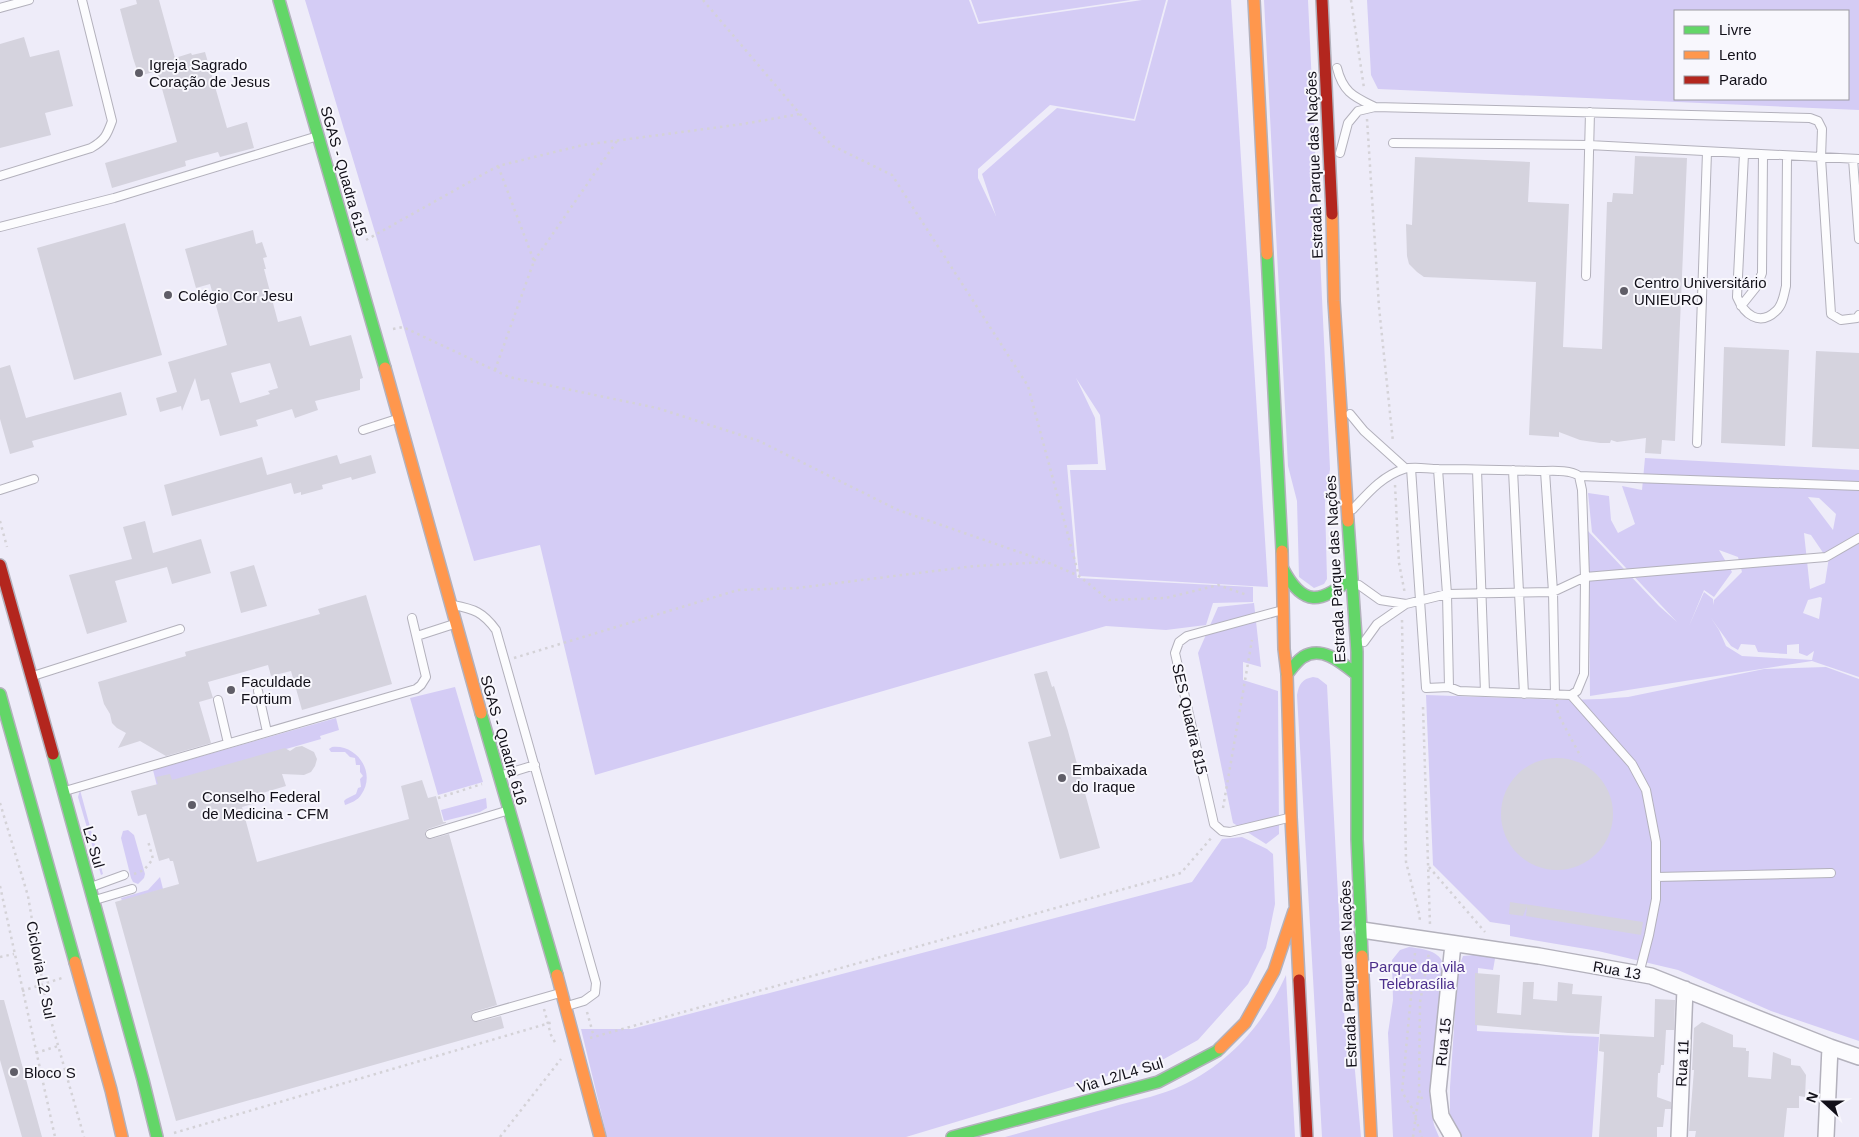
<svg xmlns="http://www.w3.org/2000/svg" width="1859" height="1137" viewBox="0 0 1859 1137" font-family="Arial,sans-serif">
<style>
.green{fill:#d4ccf5;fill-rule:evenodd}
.building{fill:#d5d3de;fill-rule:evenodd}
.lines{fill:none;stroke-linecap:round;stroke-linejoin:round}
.lane-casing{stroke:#b3b1bc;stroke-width:10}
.street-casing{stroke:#b3b1bc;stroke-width:18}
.fast-casing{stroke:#b3b1bc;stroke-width:14}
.slow-casing{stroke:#b3b1bc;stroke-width:14}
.jam-casing{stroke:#b3b1bc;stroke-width:14}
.path{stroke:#d4d2d7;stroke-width:2.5;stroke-dasharray:2.5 4;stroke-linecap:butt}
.lane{stroke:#fcfcfe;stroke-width:8}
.street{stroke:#fcfcfe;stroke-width:15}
.fast{stroke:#63d668;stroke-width:11}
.slow{stroke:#ff974d;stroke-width:11}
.jam{stroke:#b3261e;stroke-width:11}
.poi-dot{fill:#5f5d67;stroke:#f8f7fd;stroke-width:2}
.labels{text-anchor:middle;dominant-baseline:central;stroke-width:4;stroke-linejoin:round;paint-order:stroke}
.poi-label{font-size:15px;fill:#121019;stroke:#f8f7fd;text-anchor:start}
.street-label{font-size:15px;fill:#121019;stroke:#f8f7fd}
.park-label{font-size:15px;fill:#4c2f8b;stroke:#f8f7fd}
</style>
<rect width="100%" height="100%" fill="#eeecf9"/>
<path class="green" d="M305,0H969L978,24L1142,0H1166L1134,119L1050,105L978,169V178L996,216L982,174L1057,108L1135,121L1168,0H1231L1268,587L1079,576L1070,470H1106L1100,415L1076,378L1095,418L1098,464L1067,465L1077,578L1253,587V602L1213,603L1206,625L1166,630L1106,626L595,775L540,545L474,561Z
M971,0H1131L979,22Z
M1264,0H1308L1330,469L1325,503L1327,579L1324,584L1314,588L1299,577L1297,501L1288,466Z
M1367,0H1859V110L1378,89L1371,75ZM1848,11V99H1675V11Z
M1645,458L1859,470V677L1812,661L1590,696L1588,531L1659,606L1677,622L1592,532L1588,493L1609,496L1611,520L1618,533L1635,524L1622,486L1642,490ZM1808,497L1819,498L1836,514L1833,530ZM1804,533L1811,535L1826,557H1829L1825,583L1810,589ZM1719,550L1738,557L1742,572L1714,600L1713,605V599L1704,592L1689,626L1704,590L1714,597L1732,572ZM1820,597L1822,598L1819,619L1803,613L1808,600ZM1711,618L1731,646L1738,650L1741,644L1755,645L1758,652L1787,654V645L1799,644V653L1807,656L1814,651L1812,660L1742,656L1726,646L1719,630Z
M1254,603L1261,667L1243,662V680L1278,691L1279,834L1266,844L1233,823L1198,653L1218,607Z
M1826,667L1859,679V1041L1771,1011L1678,970L1598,951L1510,936V925L1490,922L1433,865L1426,695L1566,700L1601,699L1628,697L1764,669Z
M1313,677L1318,678L1327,685L1345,1029L1354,1060L1361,1137H1322L1297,695C1299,684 1302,679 1313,677Z
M455,687L483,782L438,795L410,698Z
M336,718L339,730L320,736L321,739L157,786L153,770Z
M332,747C357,744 377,773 361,795C358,800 351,803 345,805L344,801L346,799L356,794L358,788L361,787L360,779L363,776L360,772V765H356L355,758L350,757L345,752H331L329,749Z
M80,790L103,874L101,875L78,797Z
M486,798L487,808L480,812L444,821L441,810Z
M128,830L134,835L145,874L144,878L138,884L133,882L131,878L121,838L123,831Z
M1242,837L1267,849L1273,854L1275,904L1266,948L1248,984L1198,1040L1164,1059L906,1137H607L581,1029H632L1192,882L1222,839Z
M160,877L163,889L122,901L121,898L148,890Z
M1409,947C1423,949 1440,950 1444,966L1430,1105L1434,1125L1439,1137H1393L1388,1033L1393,1000L1392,960L1400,950Z
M1496,953L1493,970L1478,968L1477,1031L1599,1037L1592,1137H1460L1450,1126V1087L1458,969L1463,956Z
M1286,975L1295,1137H1005C1041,1127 1076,1117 1112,1107C1132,1101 1154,1097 1174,1089C1226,1067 1263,1026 1286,975Z"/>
<path class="building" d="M136,0H159L175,58L191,53L192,55L205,52L227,128L247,122L254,148L220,157L218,152L185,161L186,166L112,188L105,163L177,142L157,71L139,76L133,58L120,9L137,4Z
M24,37L30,57L59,50L73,106L45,113L51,135L0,148V44Z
M1635,156L1687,158L1675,441L1662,440L1661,454L1645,453L1646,438L1617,442L1611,440L1610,443H1600L1580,440L1559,432V437L1529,435L1536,282L1424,277L1417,272L1409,264L1407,256L1406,224L1412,225L1415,157L1530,162L1528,202L1569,204L1563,347L1602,349L1607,202H1612L1613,193L1633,194Z
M125,223L162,355L74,380L37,248Z
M253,230L256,244L262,242L267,257L263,258L266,269H264L278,322L301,316L310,346L351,335L363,378L360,379V390L315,401L318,410L295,418L292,409L256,420L258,426L220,436L209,399L201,401L195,378L182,411L181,406L160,412L156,398L177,392L168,362L227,345L210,284L196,288L185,249ZM270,363L278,388L268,391L270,394L240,403L231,373Z
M1724,347L1789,350L1785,446L1721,443Z
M1816,351L1859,353V449L1812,447Z
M10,365L26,418L121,392L127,415L32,441L34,447L10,454L0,419V368Z
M337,455L340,464L371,455L376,473L352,480L351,477L322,485L323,489L301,495V492L294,494L291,483L172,516L164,485L262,457L267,475Z
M145,521L153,553L201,539L211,573L172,584L167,567L115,581L127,622L87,634L69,575L132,559L123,527Z
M254,565L267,606L241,613L230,572Z
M366,595L392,684L302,710L291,671L271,676L268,665L208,682L213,698L199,702L211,743L166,756L140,741L118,748L126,733L117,728L112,723L110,714L104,704L98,682L186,656L185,652L320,614L318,609Z
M1047,671L1052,687L1054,686L1068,731L1100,848L1060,859L1028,742L1051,736L1034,674Z
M302,746L314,752L317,759L315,766L311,772L304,775L282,774L286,786L259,794V796L254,797L256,803L242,807L257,862L409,819L401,786L422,780L428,798L436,796L443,822H446V823L428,829L425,832V836L431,839L449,834L497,1005L474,1012L471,1015V1019L477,1022L501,1016L504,1028L176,1121L115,902L179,884L173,861H170L169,858L159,861L146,814L138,816L131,791L158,784L156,777L170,774L172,780L285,748L290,751L296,747Z
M1501 814a56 56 0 1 1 112 0a56 56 0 1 1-112 0Z
M1510,902L1643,922L1641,935L1526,916L1527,906L1523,916L1509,914Z
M1475,973L1500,975L1497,1013L1521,1015L1523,982H1534L1533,999L1557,1001L1558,982L1573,984L1572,994L1602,996L1599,1034L1568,1033L1475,1025Z
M1655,999L1675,1000L1674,1030H1666L1664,1065H1661L1660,1073H1658L1657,1097L1671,1102V1109H1665L1663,1127H1657V1137H1599L1603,1071L1604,1052L1599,1051L1600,1034L1654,1037Z
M0,1000H4L42,1137H22L0,1060Z
M1702,1022L1733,1035V1047L1746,1048V1051H1749L1748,1077L1771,1079L1773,1052L1791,1059V1065L1800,1066L1806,1075L1805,1097L1799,1096V1108H1787L1784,1137H1695L1696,1131H1689L1694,1070H1692L1694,1028Z"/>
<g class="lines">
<defs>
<path id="lane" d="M0,8L29,0
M1337,68C1343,93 1355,97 1375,107
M1393,143L1589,145L1859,159
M1340,153L1348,123L1358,111L1375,107L1810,118L1818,121L1822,129L1821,158L1831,314L1841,320L1857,318L1859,315
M1744,154L1737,297C1744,314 1759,327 1776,311C1783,305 1784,294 1786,286L1787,156
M1853,159L1859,239
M0,176L91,148C105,140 107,135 112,121L82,0
M0,227L114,198L318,136
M1586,276L1590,112
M1741,306L1757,286L1762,273L1763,155
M1350,414L1364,431L1405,468
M363,430L397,419
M1697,443L1707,152
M1438,469L1447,594L1449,687
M1477,470L1485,692
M1513,470L1524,694
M1545,471L1553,592L1555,695
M1579,476L1859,486
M0,490L34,479
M1353,509C1368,493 1382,476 1404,469C1413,466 1428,469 1438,469C1471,469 1505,470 1538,471C1550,471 1570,469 1579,476L1582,490L1585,577L1584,674L1577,691L1571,695L1459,691L1449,687L1426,688L1411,468
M1359,585L1380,600L1406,604
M453,605C474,609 483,612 496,630L596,983L595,993L584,1001L567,1006
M1279,611L1187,636L1179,642L1175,653L1214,824L1222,831L1230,832L1288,818
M417,636L454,624
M1364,642L1377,624L1406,604L1447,594L1553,592L1585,577L1826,557L1859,538
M33,676L180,629
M258,691L267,732
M1571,695L1632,764L1646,790L1656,842V899L1649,935L1639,974
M218,700L228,743
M499,776L535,765
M65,791L416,689L421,685L426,677L412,618
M430,834L506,811
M1656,877L1831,873
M91,887L124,875
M95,900L132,889
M476,1017L560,993"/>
<path id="street" d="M1362,930L1539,956L1651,976L1830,1047L1859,1057
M1453,944L1438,1091L1441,1116L1453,1137
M1679,1137L1685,989
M1826,1137L1830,1047"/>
<path id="fast" d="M279,0L385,368
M1267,254L1282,551
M1348,521L1357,652V839L1362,956
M1283,569C1303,607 1321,604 1351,578
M1287,674C1292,668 1297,661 1303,657C1322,645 1342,663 1356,674
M0,694L75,962
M481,713L557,975
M53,754L143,1080L157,1137
M952,1137L1158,1082L1217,1051L1220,1048"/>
<path id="slow" d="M1254,0L1267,254
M1332,214L1334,301L1348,521
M385,368L481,713
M1282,551L1284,649L1287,674L1291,817L1299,980
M1362,956L1371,1137
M75,962L111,1090L122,1137
M557,975L600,1137
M1220,1048L1245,1023L1274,971L1294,911"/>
<path id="jam" d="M1322,0L1332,214
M0,565L53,754
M1299,980L1307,1137"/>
</defs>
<use href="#lane" class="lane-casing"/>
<use href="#street" class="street-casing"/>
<use href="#fast" class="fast-casing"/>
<use href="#slow" class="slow-casing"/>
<use href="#jam" class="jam-casing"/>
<path class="path" d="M703,0L800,114L833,146L892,175L1028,386L1079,576
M1351,0L1364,88
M1367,119L1379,307L1393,442
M366,240L498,166L583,145L743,124L800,114
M534,261L617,141
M393,329L403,327L509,377L657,408L759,441L898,510L1045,561
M495,370L534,261L498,166
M1395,485L1399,563L1405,594
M0,521L7,547
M1402,620L1406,862L1420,917L1419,923
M514,658L738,590L797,588L975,566L1047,562L1079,576L1109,600L1166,598L1218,585L1247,595
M1557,704L1558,714L1581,757
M1423,707L1430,925
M438,798L482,784
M0,803L28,896L46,1003L84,1137
M1223,808L1252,640
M1429,867L1485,932
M134,874L144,870L153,859L148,841
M0,886L55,1137
M1415,953L1402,1092L1412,1108L1422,1137
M0,957L14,954
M22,991L62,978
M544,1009L551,1035L556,1044
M587,1012L594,1037
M590,1038L1181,873L1213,836
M36,1053L58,1046
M1422,1099L1419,1090L1420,1002L1429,953
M174,1133L553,1022
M500,1137L561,1059
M1413,1137L1419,1092"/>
<use href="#lane" class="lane"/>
<use href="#street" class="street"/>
<use href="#fast" class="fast"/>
<use href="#slow" class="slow"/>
<use href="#jam" class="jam"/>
</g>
<g class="poi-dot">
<circle cx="139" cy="73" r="5"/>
<circle cx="1624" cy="291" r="5"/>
<circle cx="168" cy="295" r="5"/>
<circle cx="231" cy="690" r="5"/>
<circle cx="1062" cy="778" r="5"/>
<circle cx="192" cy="805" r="5"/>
<circle cx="14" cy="1072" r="5"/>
</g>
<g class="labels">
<g class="poi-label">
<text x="149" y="64">Igreja Sagrado<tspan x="149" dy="17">Coração de Jesus</tspan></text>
<text x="1634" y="282">Centro Universitário<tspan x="1634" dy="17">UNIEURO</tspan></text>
<text x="178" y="295">Colégio Cor Jesu</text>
<text x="241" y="681">Faculdade<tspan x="241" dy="17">Fortium</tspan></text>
<text x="1072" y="769">Embaixada<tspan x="1072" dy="17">do Iraque</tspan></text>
<text x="202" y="796">Conselho Federal<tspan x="202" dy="17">de Medicina - CFM</tspan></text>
<text x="24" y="1072">Bloco S</text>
</g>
<g class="street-label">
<text transform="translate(1314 165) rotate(-92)">Estrada Parque das Nações</text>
<text transform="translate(344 171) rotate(74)">SGAS - Quadra 615</text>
<text transform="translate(1335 569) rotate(-93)">Estrada Parque das Nações</text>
<text transform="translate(1190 719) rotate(77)">SES Quadra 815</text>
<text transform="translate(504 740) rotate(74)">SGAS - Quadra 616</text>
<text transform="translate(94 847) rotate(74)">L2 Sul</text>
<text transform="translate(41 970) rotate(79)">Ciclovia L2 Sul</text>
<text transform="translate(1617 970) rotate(10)">Rua 13</text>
<text transform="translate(1348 974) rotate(-92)">Estrada Parque das Nações</text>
<text transform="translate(1443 1042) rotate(-84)">Rua 15</text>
<text transform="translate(1682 1063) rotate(-87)">Rua 11</text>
<text transform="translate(1120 1075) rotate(-17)">Via L2/L4 Sul</text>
</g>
<g class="park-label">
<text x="1417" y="966">Parque da vila<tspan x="1417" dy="17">Telebrasília</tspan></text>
</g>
</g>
<rect x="1674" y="10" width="175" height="90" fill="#f8f7fd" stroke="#9c9ba2"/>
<rect x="1684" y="26" width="25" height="8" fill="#63d668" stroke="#9c9ba2"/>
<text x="1719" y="35" font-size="15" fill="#121019">Livre</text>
<rect x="1684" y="51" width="25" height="8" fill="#ff974d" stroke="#9c9ba2"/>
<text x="1719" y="60" font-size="15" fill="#121019">Lento</text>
<rect x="1684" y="76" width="25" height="8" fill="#b3261e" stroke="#9c9ba2"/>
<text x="1719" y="85" font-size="15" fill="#121019">Parado</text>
<g transform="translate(1824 1102) rotate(291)" stroke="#f8f7fd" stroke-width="4" paint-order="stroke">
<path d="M0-4L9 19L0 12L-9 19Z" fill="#121019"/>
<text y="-8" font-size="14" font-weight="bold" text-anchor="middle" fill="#121019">N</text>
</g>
</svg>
